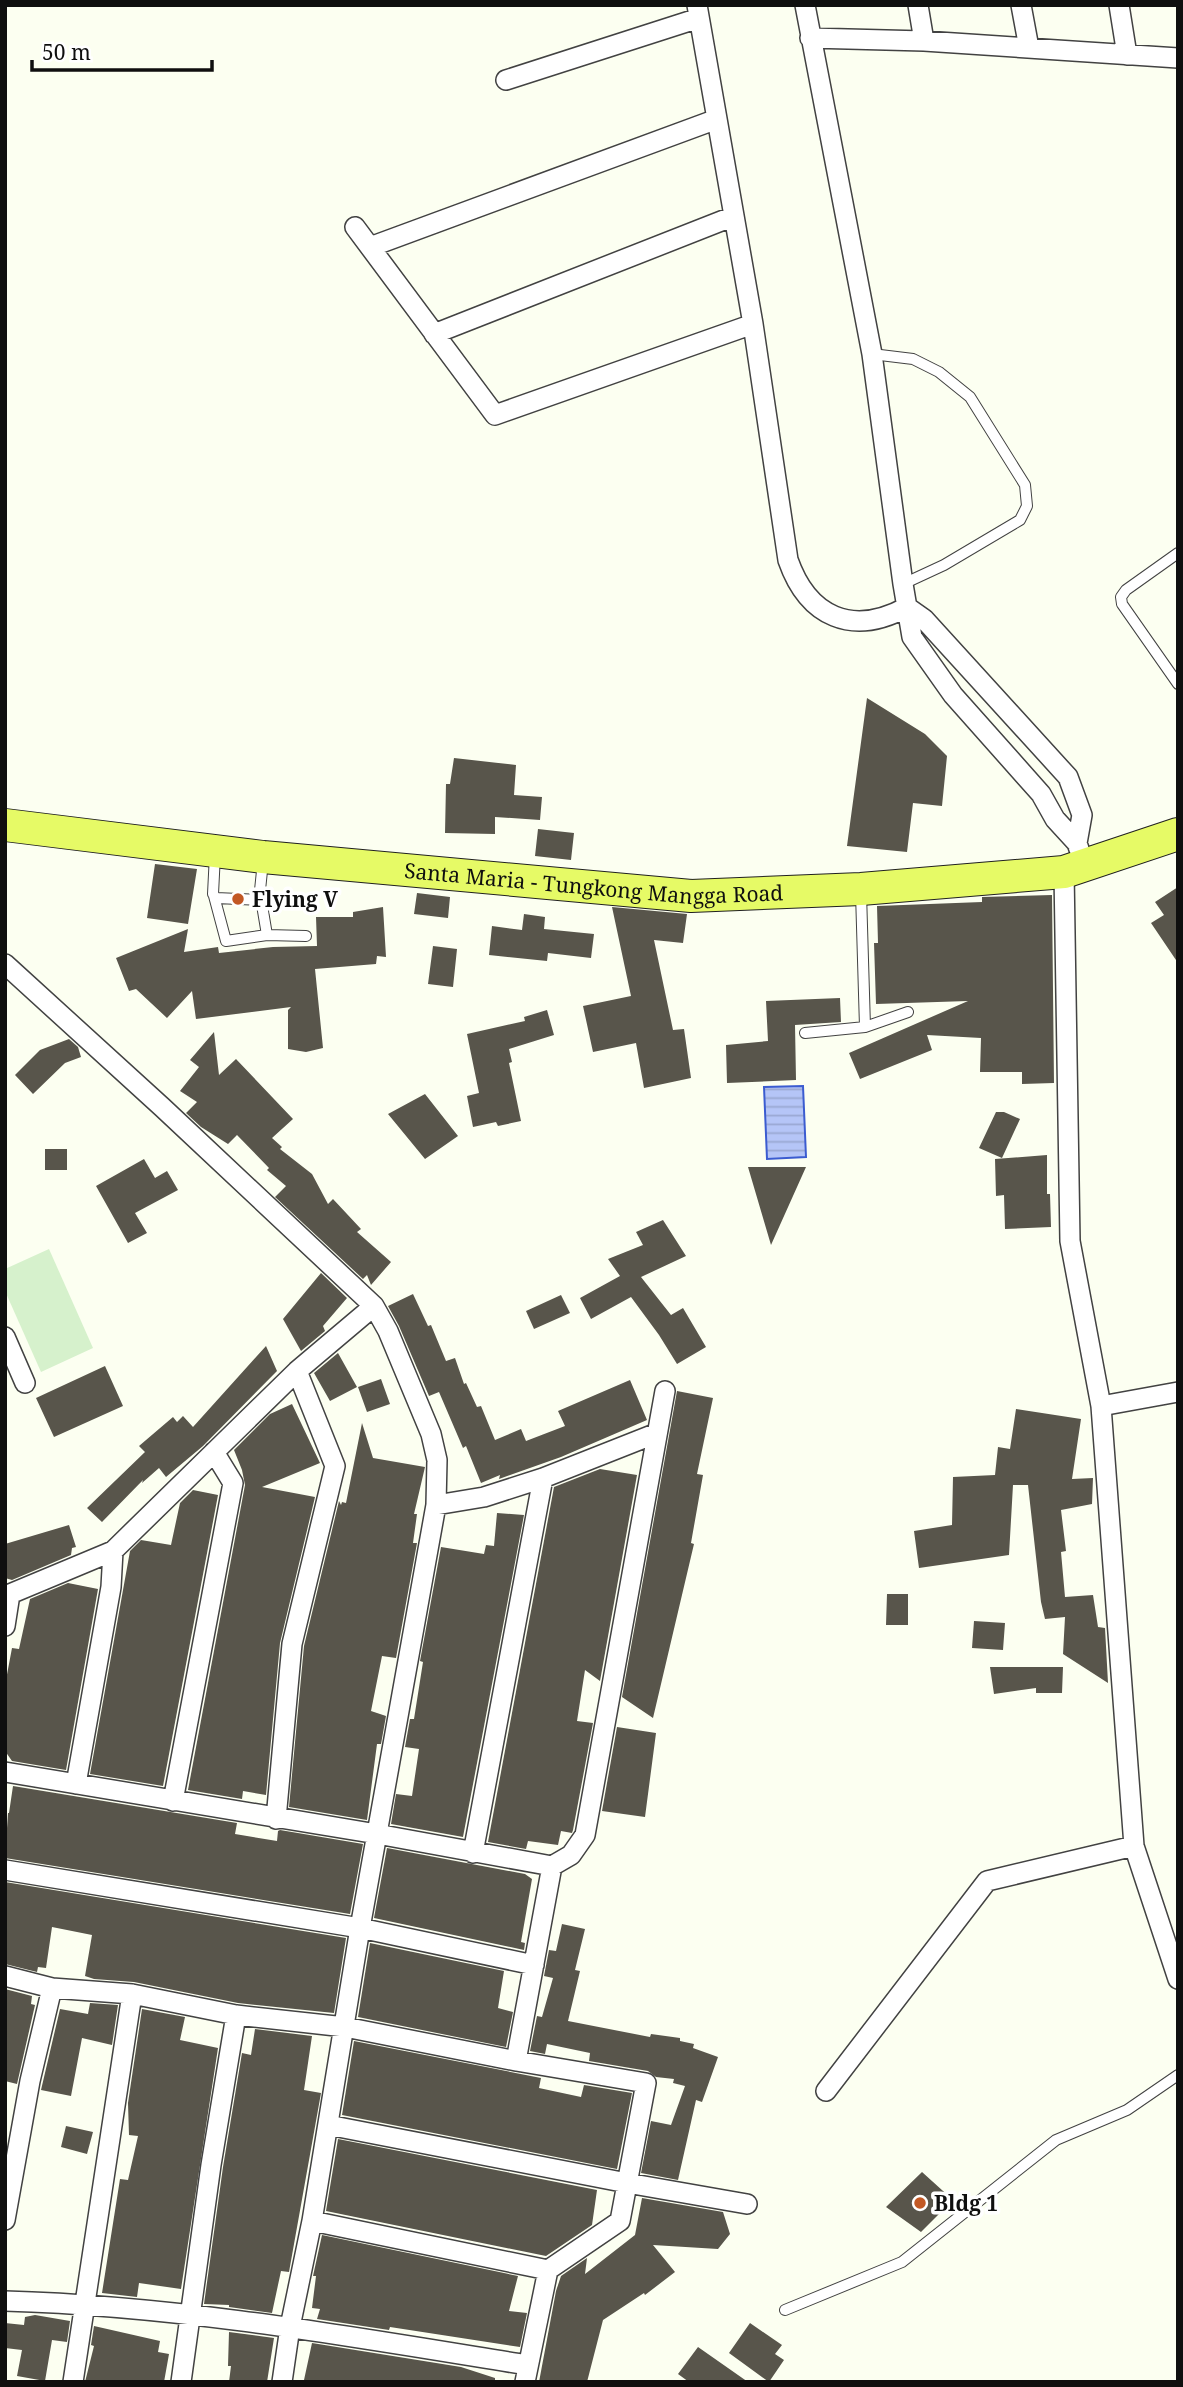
<svg xmlns="http://www.w3.org/2000/svg" width="1183" height="2387" viewBox="0 0 1183 2387" font-family="'Noto Serif',serif">
<style>
.pitch{fill:#d6f1cc}
.water{fill:url(#water-rules);stroke:#3b5cd0;stroke-width:2}
.building{fill:#58554b}
.lines{fill:none;stroke-linecap:round;stroke-linejoin:round}
.service-casing{stroke:#424242;stroke-width:12}
.minor-casing{stroke:#424242;stroke-width:22}
.primary-casing{stroke:#202020;stroke-width:34}
.service{stroke:#fff;stroke-width:10}
.minor{stroke:#fff;stroke-width:19}
.primary{stroke:#e6fa66;stroke-width:32}
.poi-dot{fill:#c25824;stroke:#fff;stroke-width:2.5}
.labels{text-anchor:middle;dominant-baseline:central;stroke-width:7;stroke-linejoin:round;paint-order:stroke}
.street-label{font-size:21px;fill:#0f0f0f;stroke:#fff}
.poi-label{font-size:21px;font-weight:bold;fill:#0f0f0f;stroke:#fff;text-anchor:start}
</style>
<defs>
<pattern id="water-rules" width="6" height="5" patternUnits="userSpaceOnUse" patternTransform="scale(1.75)"><rect width="6" height="5" fill="#b5c5f7"/><path d="M0 2.5h6" fill="none" stroke="#9aa8d3"/></pattern>
</defs>
<rect width="100%" height="100%" fill="#fcfff1"/>
<path class="pitch" d="M49,1249L93,1348L41,1372L5,1291V1269Z"/>
<path class="water" d="M803,1086L806,1157L767,1159L764,1087Z"/>
<path class="building" d="M867,698L925,734L947,756L942,806L913,803L907,852L847,846Z
M454,758L516,765L514,795L542,797L540,820L495,817V834L445,833L446,784H450Z
M538,829L574,833L571,860L535,856Z
M155,864L197,869L188,924L147,918Z
M1178,887V963L1151,923L1164,915L1155,902Z
M417,893L450,897L448,918L414,914Z
M1052,895L1054,1083L1022,1084V1072H980L981,1038L927,1035L932,1050L860,1079L849,1053L968,1001L876,1004L874,943H878L877,906L982,902V897Z
M383,907L386,957L377,956L376,964L315,969L323,1048L306,1052L288,1049V1010L291,1007L196,1019L192,991L167,1018L136,989L129,991L116,958L188,929L184,952L218,947L219,953L273,947L317,946L316,917H353V912Z
M612,907L687,914L683,943L654,940L673,1030L684,1029L691,1078L644,1088L636,1043L593,1052L583,1006L631,996Z
M524,914L545,917L544,929L594,934L591,958L548,953L547,961L489,955L492,926L522,930Z
M433,946L457,949L453,987L428,984Z
M840,998L841,1022L795,1025L796,1080L727,1083L726,1045L768,1041L766,1001Z
M547,1010L554,1035L509,1049L512,1062L509,1063L521,1121L498,1126L496,1122L473,1127L467,1096L479,1093L467,1034L525,1021L524,1017Z
M214,1032L219,1075L236,1059L293,1119L272,1138L282,1147L280,1149L312,1174L328,1204L333,1199L361,1229L357,1232L391,1262L371,1285L367,1275L363,1279L275,1197L286,1186L267,1170L269,1168L237,1135L228,1144L201,1127L186,1113L197,1102L180,1091L199,1067L190,1060Z
M69,1039L78,1047L81,1057L65,1063L33,1094L15,1075L40,1050Z
M425,1094L458,1136L425,1159L388,1114Z
M996,1112H1004L1020,1119L1002,1158L979,1148Z
M45,1149H67V1170H45Z
M1047,1155V1194H1050L1051,1227L1005,1229L1004,1195L996,1196L995,1159Z
M144,1159L155,1178L167,1171L178,1190L135,1213L147,1233L128,1243L96,1186Z
M748,1167H806L771,1245Z
M663,1220L686,1256L641,1277L671,1315L683,1308L706,1347L677,1364L659,1335L631,1297L591,1319L580,1298L620,1276L608,1259L643,1245L636,1232Z
M321,1273L347,1298L323,1326L325,1331L301,1351L283,1319Z
M413,1294L428,1326L431,1325L446,1361L455,1358L464,1384L466,1383L477,1407L481,1406L495,1440L521,1429L526,1441L565,1426L558,1411L630,1380L647,1420L561,1457L499,1479L500,1475L481,1483L466,1446L463,1448L439,1392L429,1396L399,1326L388,1306Z
M561,1295L570,1313L534,1329L526,1311Z
M266,1346L277,1371L203,1446L166,1477L159,1468L142,1483L143,1480L102,1522L87,1508L145,1452L139,1446L173,1417L177,1422L183,1416L193,1427Z
M338,1353L357,1387L330,1401L314,1373Z
M105,1366L123,1406L54,1437L36,1398Z
M381,1379L390,1404L367,1412L358,1387Z
M677,1391L713,1398L697,1474L703,1475L691,1543L694,1544L653,1718L622,1697Z
M292,1404L320,1463L262,1487L315,1497L280,1643L266,1795L243,1791L242,1799L188,1790L245,1485L242,1470L234,1450L270,1414Z
M1016,1409L1081,1419L1072,1479L1093,1478L1092,1504L1061,1510L1066,1551L1061,1552L1065,1597L1093,1595L1098,1627L1105,1628L1108,1683L1063,1654L1065,1617L1045,1619L1041,1602L1028,1485H1013L1009,1555L919,1568L914,1531L952,1525L953,1477L995,1475L998,1447L1010,1449Z
M362,1423L373,1458L425,1467L414,1514H417L413,1543H417L396,1658L382,1656L371,1711L386,1716L381,1744H377L367,1820L289,1807L304,1646L339,1501L341,1505L342,1502L346,1503Z
M600,1469L637,1475L600,1681L585,1670L577,1721L593,1723L573,1830L572,1833L561,1831L558,1845L528,1841L526,1849L488,1842L554,1487Z
M193,1490L218,1495L163,1786L90,1774L130,1551L141,1540L171,1545L180,1503Z
M497,1513L524,1515L463,1837L391,1824L396,1794L412,1796L419,1749L405,1747L410,1719H414L423,1662L420,1661L441,1547L484,1554L486,1545L494,1546Z
M69,1525L76,1547L72,1548L71,1555L12,1580L5,1578V1544Z
M68,1583L98,1589L66,1770L12,1761L5,1751V1685L12,1648L19,1649L30,1599Z
M887,1594H908V1625H886Z
M974,1621L1005,1623L1003,1650L972,1648Z
M990,1667H1063L1062,1693H1036V1688L994,1694Z
M617,1727L656,1733L645,1817L602,1811Z
M13,1786L237,1823L235,1834L277,1841L278,1831L280,1830L363,1844L350,1914L5,1858L8,1813H9Z
M387,1848L525,1874L532,1879L521,1942L525,1943L524,1950L374,1918Z
M5,1882L346,1938L334,2013L238,2003L134,1982L94,1979L85,1976L92,1935L52,1927L46,1968L38,1967L37,1972L5,1964Z
M562,1924L585,1929L575,1970L580,1971L568,2021L650,2037L651,2034L680,2038V2041L694,2044L693,2048L718,2057L702,2102L696,2100L678,2180L641,2173L651,2121L671,2125L685,2086L673,2083L674,2079L656,2077L648,2071L589,2061L590,2053L547,2044L545,2054L530,2051L537,2016L542,2017L553,1978L544,1976L549,1950L556,1951Z
M370,1943L504,1971L498,2008L513,2012L506,2047L358,2017Z
M5,1989L32,1996L31,2004L35,2005L17,2084L5,2081Z
M90,2003L118,2005L112,2045L82,2038L71,2096L41,2090L60,2009L88,2014Z
M142,2009L185,2017L180,2040L218,2048L181,2289L139,2283L137,2297L102,2293L120,2179L128,2180L138,2136L129,2135L128,2103Z
M255,2029L312,2036L304,2090L321,2093L289,2272L281,2271L272,2313L229,2307V2305L204,2304L223,2167L242,2053L251,2055Z
M354,2041L541,2078L539,2088L581,2097L584,2085L632,2093L617,2169L342,2115Z
M66,2126L93,2132L87,2154L61,2147Z
M338,2139L597,2190L592,2225L546,2256L326,2211Z
M922,2172L953,2200L921,2232L886,2207Z
M642,2198L723,2212L730,2234L718,2249L653,2245L675,2272L645,2295L644,2293L603,2320L587,2382H539L556,2291L561,2276L587,2258L585,2274L635,2235Z
M322,2235L518,2276L509,2311L527,2313L520,2347L390,2327L389,2330L317,2319L320,2309L312,2308L316,2276H313Z
M35,2315L70,2321L67,2342L52,2340L45,2381L17,2376L22,2350L5,2348V2323L24,2325L25,2317Z
M750,2323L782,2345L775,2354L784,2360L769,2382L729,2353Z
M94,2326L160,2341L158,2352L169,2354L164,2382H85L94,2346L91,2345Z
M229,2332L274,2338L267,2382H229L231,2366H228Z
M312,2343L461,2367L495,2378V2382H308L304,2380Z
M698,2347L748,2382H689L678,2374Z"/>
<g class="lines">
<defs>
<path id="service" d="M872,354L913,359L939,372L970,397L1025,485L1027,506L1020,520L944,565L903,584
M1178,553L1126,590L1121,597L1122,604L1178,684
M215,854L213,894L216,898L259,900L263,861
M861,893L865,1027
M214,896L226,941L267,935L306,936
M261,899L267,935
M805,1033L865,1027L908,1012
M785,2310L902,2262L1056,2140L1127,2110L1178,2075"/>
<path id="minor" d="M697,5L753,324L788,560C808,617 852,637 907,607
M805,5L872,354L903,584L912,637L953,695L1041,794L1055,819L1077,843
M918,5L924,41
M1021,5L1029,48
M1119,5L1127,55
M810,38L924,41L1178,58
M506,80L699,18
M355,227L495,415L753,324
M370,247L717,119
M434,334L734,216
M907,607L924,619L1068,777L1082,815L1077,843L1079,849
M1064,872L1070,1241L1101,1406L1134,1846L1178,1979
M5,964L162,1107L374,1306L388,1331L431,1434L437,1460L436,1505L360,1928L312,2221L290,2327L282,2382
M5,1337L25,1383
M1101,1406L1178,1392
M436,1505L484,1497L543,1478L657,1433
M5,1626L10,1594L113,1551L297,1371L374,1306
M5,1772L377,1834L552,1866
M76,1784L111,1587L113,1551
M173,1801L233,1483L214,1452
M276,1819L292,1644L335,1466L297,1371
M473,1853L543,1478
M5,1870L360,1928L534,1965
M5,1976L52,1988L132,1994L236,2015L345,2027L516,2061L646,2083L620,2221L548,2270L525,2382
M516,2061L552,1866L571,1855L585,1835L665,1391
M826,2091L987,1881L1134,1846
M328,2125L627,2183L747,2204
M5,2220L30,2081L52,1988
M312,2221L548,2270
M5,2301C181,2306 354,2337 527,2365
M73,2382L132,1994
M181,2382L211,2165L236,2015"/>
<g id="primary">
<path id="s1" d="M5,825L263,857L691,896L861,889L1064,872L1178,834"/>
</g>
</defs>
<use href="#service" class="service-casing"/>
<use href="#minor" class="minor-casing"/>
<use href="#primary" class="primary-casing"/>
<use href="#service" class="service"/>
<use href="#minor" class="minor"/>
<use href="#primary" class="primary"/>
</g>
<g class="poi-dot">
<circle cx="238" cy="899" r="7"/>
<circle cx="920" cy="2203" r="7"/>
</g>
<g class="labels">
<g class="street-label">
<text stroke="none"><textPath href="#s1" startOffset="592">Santa Maria - Tungkong Mangga Road</textPath></text>
</g>
<g class="poi-label">
<text x="252" y="899">Flying V</text>
<text x="934" y="2203">Bldg 1</text>
</g>
</g>
<rect width="1183" height="2387" fill="none" stroke="#0f0f0f" stroke-width="14"/>
<path d="M32 60v10h180v-10" fill="none" stroke="#0f0f0f" stroke-width="3.5"/>
<text x="42" y="60" font-size="21" fill="#0f0f0f" stroke="#ffffff" stroke-width="5" paint-order="stroke">50 m</text>
</svg>
